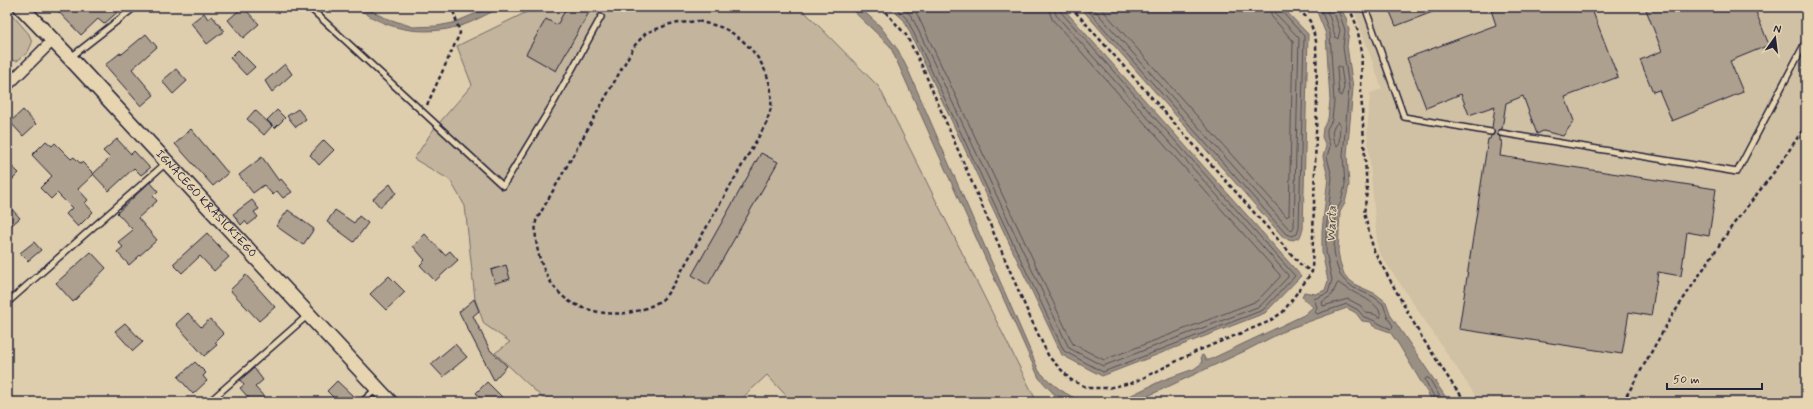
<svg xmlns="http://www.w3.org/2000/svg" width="1813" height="409" viewBox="0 0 1813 409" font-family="Mynerve,sans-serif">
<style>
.built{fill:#d0c0a4}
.green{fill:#c3b49d;stroke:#726b6c}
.water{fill:#9a8f83;stroke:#6a6366}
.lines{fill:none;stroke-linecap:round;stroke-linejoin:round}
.shore{stroke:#524e58;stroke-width:1}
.building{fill:#aea08f;stroke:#22223b}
.lane-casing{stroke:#22223b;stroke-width:8}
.street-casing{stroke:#22223b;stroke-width:13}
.secondary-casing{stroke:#22223b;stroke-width:17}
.path{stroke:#22223b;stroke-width:2.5;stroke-dasharray:4 3;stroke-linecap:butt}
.lane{stroke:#e7d5b2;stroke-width:5}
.street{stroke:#e7d5b2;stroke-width:10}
.secondary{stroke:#e7d5b2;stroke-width:14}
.labels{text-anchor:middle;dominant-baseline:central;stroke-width:3;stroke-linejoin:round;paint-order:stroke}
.street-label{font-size:12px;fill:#22223b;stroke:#e7d5b2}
.water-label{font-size:13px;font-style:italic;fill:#464351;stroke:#e7d5b2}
</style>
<rect width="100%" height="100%" fill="#dfcead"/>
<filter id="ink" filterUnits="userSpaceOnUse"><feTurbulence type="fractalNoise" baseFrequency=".025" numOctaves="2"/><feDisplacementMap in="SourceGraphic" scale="8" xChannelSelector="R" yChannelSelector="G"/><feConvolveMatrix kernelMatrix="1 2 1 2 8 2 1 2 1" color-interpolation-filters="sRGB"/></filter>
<g filter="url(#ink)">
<path class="built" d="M1353,7H1806V219L1803,225L1806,227V402L1479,401L1378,251L1367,133L1370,93L1382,89Z"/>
<path class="green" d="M537,7H800L879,87L1037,402H792L767,375L738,402H547L495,353L510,342L484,324L475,299L465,206L450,180L414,159L433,130L472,85L457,46Z
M7,9L29,34L32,43L28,52L17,61L7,60Z"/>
<path class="water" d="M357,7H364L383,17L413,27L437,26L453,23L491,7H503C491,12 480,18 469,23C432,37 388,33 357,7Z
M849,7H859L880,26L898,50L909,72L1039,371C1053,385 1066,396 1085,402H1069L1053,393L1039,378L890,46Z
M889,7H1062L1301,276L1265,313L1102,376L1062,355L904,20Z
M1080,7H1282L1308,34L1303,229L1300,237L1293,240L1284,238Z
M1315,7H1340L1346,18L1349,30L1347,46L1353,88L1347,155L1349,185L1345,203L1340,212L1338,251L1340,262L1344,274L1347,278L1356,285L1376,294L1386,302L1391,316L1449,402H1433L1399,345L1390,332L1373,326L1371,322L1362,321L1356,313L1347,308L1288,329L1247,350L1135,402H1117L1163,380L1194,369L1202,363L1201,356L1203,355L1206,360H1209L1304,315L1313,307L1302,297L1304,292L1316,294L1325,290L1328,281L1322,252V231L1328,177L1323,157L1326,146L1322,137L1323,128L1328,119L1330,101L1326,34Z"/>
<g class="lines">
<path class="shore" d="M895,7L907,19L1064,351L1103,372L1263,310L1295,276L1060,11L1059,7
M903,7L912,17L1069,348L1103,366L1260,306L1288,277V275L1056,15L1054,7
M911,7L917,14L1073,344L1104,360L1257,301L1280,277V275L1052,19L1048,7
M1085,7L1286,234L1292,236L1297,234L1299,228L1304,36L1281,11L1280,7
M1092,7L1289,229L1292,230L1294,227L1299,38L1276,14L1275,7
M1100,7L1287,217L1289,215L1293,41L1272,17L1269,7
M1320,7L1330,33L1334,101L1332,120L1327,129V136L1330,146L1327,157L1332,177L1326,231V252L1332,280L1328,293L1314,299L1317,307L1315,312L1317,314L1347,304L1358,310L1364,317C1374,319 1381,326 1392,329L1393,326L1388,318L1383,304L1374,297L1354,288L1345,281L1340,275L1336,263L1334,251L1336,212L1341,202L1345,185L1343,155L1349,88L1343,47L1345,30L1337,7
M1325,7L1330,18L1335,37L1338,39L1340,30L1332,7
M1339,66L1341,67L1344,88L1341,96L1339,95L1337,68Z
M1338,122L1340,124L1339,144L1337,146C1331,139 1330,129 1338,122Z
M1339,283C1351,294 1380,300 1381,317H1379L1374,314L1366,313L1361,306L1348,299L1323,306L1322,302L1332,295L1337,284Z
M1437,402L1425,380L1426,378H1429L1443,402"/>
</g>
<path class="building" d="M54,7H123L104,24L98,19L81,35Z
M243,7L259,24L243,38L228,20Z
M567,7H592L556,71L526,54L546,19L557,25Z
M1388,7H1443V8L1396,26Z
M1490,7H1591L1618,77L1565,97L1574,121L1563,136L1543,131L1537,134L1523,96L1506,103L1502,129L1498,130L1497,133L1500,137V141H1502L1500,156L1716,189L1709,236L1687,232L1681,276L1658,272L1651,316L1629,312L1622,354L1459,329L1488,139H1490L1491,136L1495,132L1492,128L1495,106L1469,115L1461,94L1426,108L1407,58L1496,25Z
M1645,7H1754L1769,45L1730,61L1743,92L1672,121L1659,90L1653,92L1640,60L1662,51Z
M204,13L208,19L212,16L224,31L207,44L191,23Z
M146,34L157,47L132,69L154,95L141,106L105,65L120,53L122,54Z
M238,50L255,67L246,75L230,58Z
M285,64L292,74L272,92L265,81Z
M176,69L187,81L173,94L162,81Z
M298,109L306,119L296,127L287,116Z
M23,110L36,124L23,136L10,122Z
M255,110L272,126L264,135L247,119Z
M277,110L285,118L275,128L267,120Z
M191,129L228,173L213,186L175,144Z
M117,139L131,154L134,151L150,168L141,175L134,168L109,191L93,174L110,158L103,151Z
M324,140L334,150L319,165L310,155Z
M46,141L52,146L55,143L71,159L74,157L80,163L82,162L94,174L78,189L88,200L85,203L93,212L78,227L66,214L72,208L57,193L51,199L40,188L52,176L32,155Z
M761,153L778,162L708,285L692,275Z
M262,157L279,181L281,179L292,192L283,198L277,191L273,195L264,185L253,193L239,175Z
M7,162L19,173L7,185Z
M150,182L158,191L153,196L157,201L138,218L157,240L129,265L117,252L123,247L118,242L133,230L117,213Z
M390,184L396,193L380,207L373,199Z
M252,200L259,209L254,212L258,217L248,225L245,221L241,225L233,214Z
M7,204L20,218L7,229Z
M288,210L314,229L303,245L276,226Z
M335,210L354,223L359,216L368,223L354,242L327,222Z
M207,233L229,257L214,271L200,256L182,273L173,264Z
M425,234L445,255L450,251L458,260L435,281L420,265L425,260L413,246Z
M34,242L41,250L28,261L20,253Z
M91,252L106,268L73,302L56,283Z
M506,265L510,279L495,283L491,270Z
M246,275L275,307L259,321L230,290Z
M389,276L405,292L386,310L370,294Z
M474,299L479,311L473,316L490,350L507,366L494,380L459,312Z
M188,313L201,327L210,319L224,334L215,343L217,345L204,356L176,324Z
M125,323L143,342L133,351L115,331Z
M455,344L467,357L443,377L431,364Z
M195,362L206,373L203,376L207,381L193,394L178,377Z
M254,368L263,380L255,387L269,402H252L240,388L244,385L240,380Z
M337,381L353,396L346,402H338L327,391Z
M487,382L507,402H484L476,393Z"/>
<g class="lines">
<defs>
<path id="lane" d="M309,7L503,186L554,102L601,17
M1365,7L1404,117L1491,132
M71,57L135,7
M1501,133L1737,172L1806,41
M7,303L166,163
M209,402L308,315
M362,402L376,389"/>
<path id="street" d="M7,86L53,40"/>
<g id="secondary">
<path id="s1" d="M21,7L70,58L390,402"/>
</g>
</defs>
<use href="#lane" class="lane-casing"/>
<use href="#street" class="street-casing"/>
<use href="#secondary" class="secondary-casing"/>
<path class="path" d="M881,7L906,35L921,64L1029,315L1049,357L1071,380L1088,388H1108L1135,382L1195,352L1268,322L1283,312L1312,272L1317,98L1316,41L1310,21L1296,7
M1071,7L1283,245L1301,265L1312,272
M1349,7L1356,24L1362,51L1361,92L1367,191L1364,213L1374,251L1421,336L1455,388L1467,402
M698,21C707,24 717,25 725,29C753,43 775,75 771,107C770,112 768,117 767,122L674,284C670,289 666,298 660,301C636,316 607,317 581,307C578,305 573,304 570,302C545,285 533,250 536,221L635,45L646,33L670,24Z
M427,105L460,33L452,7
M1623,402L1670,319L1732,226L1778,167L1806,125"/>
<use href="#lane" class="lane"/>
<use href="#street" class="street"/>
<use href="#secondary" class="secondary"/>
</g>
</g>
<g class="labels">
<g class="street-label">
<text stroke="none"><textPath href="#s1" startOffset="270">IGNACEGO KRASICKIEGO</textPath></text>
</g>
<g class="water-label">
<text transform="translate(1332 224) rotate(-88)">Warta</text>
</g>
</g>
<rect width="1813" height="409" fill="none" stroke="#e7d5b2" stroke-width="24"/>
<rect x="12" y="12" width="1789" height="385" fill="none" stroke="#22223b" stroke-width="1.5" filter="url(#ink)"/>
<g transform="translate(1775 38) rotate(14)" stroke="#e7d5b2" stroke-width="3" paint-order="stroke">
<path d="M0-3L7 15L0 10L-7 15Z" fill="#22223b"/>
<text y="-6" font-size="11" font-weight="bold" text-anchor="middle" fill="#22223b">N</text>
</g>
<path d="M1667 383v6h95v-6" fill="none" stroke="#22223b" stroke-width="2"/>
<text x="1673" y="383" font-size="12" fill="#22223b" stroke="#e7d5b2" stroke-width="3" paint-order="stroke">50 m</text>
</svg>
